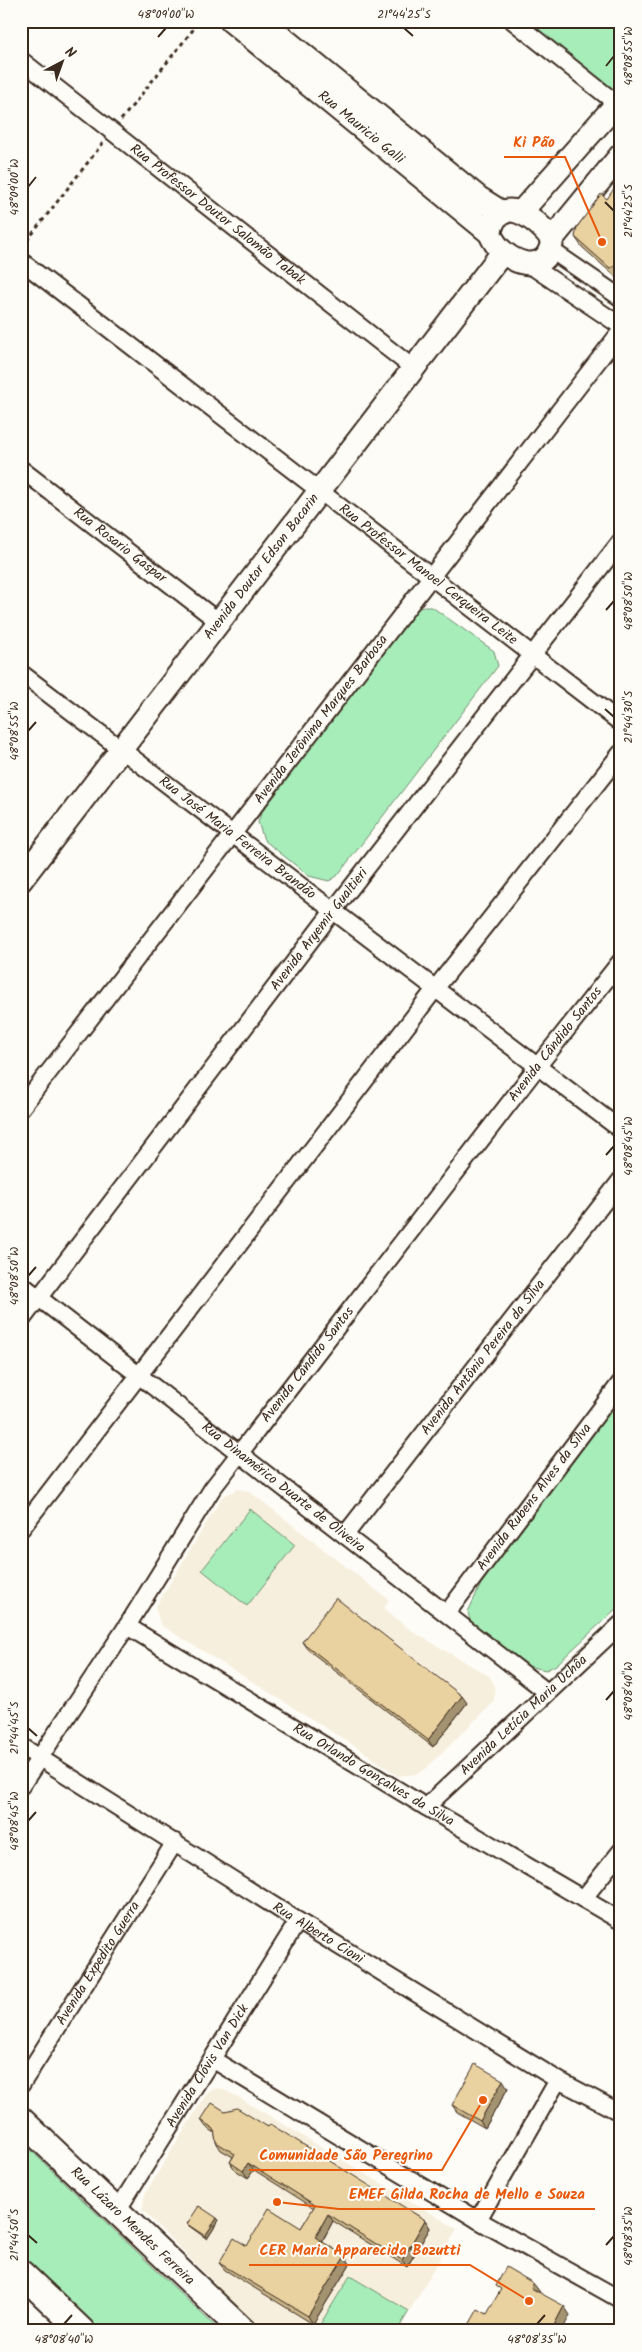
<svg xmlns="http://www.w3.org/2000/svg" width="642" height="2352" viewBox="0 0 642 2352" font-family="Kalam,sans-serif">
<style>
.built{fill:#f7efdd}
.green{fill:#a7edba;stroke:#718c6c}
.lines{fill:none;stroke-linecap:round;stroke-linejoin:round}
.street-casing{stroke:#3b2a1e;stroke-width:20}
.secondary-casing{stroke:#3b2a1e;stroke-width:26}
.primary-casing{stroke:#3b2a1e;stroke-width:29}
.path{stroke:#3b2a1e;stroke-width:3;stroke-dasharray:4 4;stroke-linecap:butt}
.street{stroke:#fdfcf7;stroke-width:16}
.secondary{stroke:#fdfcf7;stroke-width:22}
.primary{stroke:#fdfcf7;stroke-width:25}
.wall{fill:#c9b58a;stroke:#3b2a1e}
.shaded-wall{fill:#a49370;stroke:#3b2a1e}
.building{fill:#ead2a0;stroke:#3b2a1e}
.ticks{fill:none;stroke:#3b2a1e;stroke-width:2}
.labels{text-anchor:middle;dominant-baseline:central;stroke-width:4;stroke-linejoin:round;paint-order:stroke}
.street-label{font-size:14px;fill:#3b2a1e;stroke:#fdfcf7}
.leader{fill:none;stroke:#e8590c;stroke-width:2}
.callout-dot{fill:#e8590c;stroke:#fdfcf7;stroke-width:2}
.callout-label{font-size:15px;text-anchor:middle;font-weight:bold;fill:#e8590c;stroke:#fdfcf7;stroke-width:4;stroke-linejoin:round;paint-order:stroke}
.neatline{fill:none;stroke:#3b2a1e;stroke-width:2}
.ticks-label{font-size:12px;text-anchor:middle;fill:#3b2a1e}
</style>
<rect width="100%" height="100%" fill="#fdfcf7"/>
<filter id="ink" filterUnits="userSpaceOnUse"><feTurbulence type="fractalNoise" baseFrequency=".02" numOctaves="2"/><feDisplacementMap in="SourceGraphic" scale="10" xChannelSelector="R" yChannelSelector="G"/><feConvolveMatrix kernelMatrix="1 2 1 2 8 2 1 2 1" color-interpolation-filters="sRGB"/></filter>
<g filter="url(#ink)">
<path class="built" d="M238,1489L249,1491L389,1600L384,1608L410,1630L489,1676L494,1684L495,1694L493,1703L426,1768L417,1774L398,1776L366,1753L161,1625L155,1608L222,1497Z
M219,2088L233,2094L457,2229L398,2331H262L142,2210L145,2194L205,2096L211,2090Z"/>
<path class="green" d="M518,21H621V101Z
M423,607H432L494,651L498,666L337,876L329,881L309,876L264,840L258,822L262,811L412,610Z
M621,1398V1604L556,1665L546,1670L527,1666L471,1625L468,1612L481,1584Z
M250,1509L295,1545L247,1606L202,1570Z
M21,2141L220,2331H96L21,2258Z
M350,2276L409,2311L397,2331H316Z"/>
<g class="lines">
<defs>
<g id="street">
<path d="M513,21L617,104"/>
<path id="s1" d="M21,60L413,368"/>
<path d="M551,250L621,298"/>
<path id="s2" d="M21,261L621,723"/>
<path d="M527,263L621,326"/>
<path id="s3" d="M21,469L219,622"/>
<path id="s4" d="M21,673L621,1130"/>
<path id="s5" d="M21,1108L621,331"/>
<path id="s6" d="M21,1284L547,1692"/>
<path id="s7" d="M21,1321L333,911L621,541"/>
<path d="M21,1529L435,989L621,753"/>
<path id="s8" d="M345,1535L621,1180"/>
<path id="s9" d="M447,1613L621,1382"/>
<path id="s10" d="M127,1626L426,1807L621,1921"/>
<path id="s11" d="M21,1746L298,1921L558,2080L621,2113"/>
<path id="s12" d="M21,1786L127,1626L212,1489L537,1067L621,961"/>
<path id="s13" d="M426,1807L621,1624"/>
<path d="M583,1899L621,1851"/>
<path d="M212,2059L478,2220L621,2300"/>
<path id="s14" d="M21,2085L175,1842"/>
<path id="s15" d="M117,2211L298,1921"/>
<path d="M478,2220L558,2080"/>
</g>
<g id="secondary">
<path id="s16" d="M231,21L490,233"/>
<path d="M262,21L479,198L503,213"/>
<path d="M521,212L621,99"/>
<path d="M552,239C536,218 499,190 490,233C502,265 550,279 552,239L621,155"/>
<path id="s17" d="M21,880L502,253"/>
</g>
<g id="primary">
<path id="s18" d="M21,2120L243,2331"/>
<path d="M21,2273L82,2331"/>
</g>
</defs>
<use href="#street" class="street-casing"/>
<use href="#secondary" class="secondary-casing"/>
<use href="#primary" class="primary-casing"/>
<path class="path" d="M121,120L200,21
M22,247L103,143"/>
<use href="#street" class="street"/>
<use href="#secondary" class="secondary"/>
<use href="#primary" class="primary"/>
</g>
<path class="wall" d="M621,186V276L617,278L582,247L575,237L607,199Z
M302,1642L467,1703L433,1747L307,1649Z
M508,2088L485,2128L457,2112L452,2105Z
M225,2111L268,2127L425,2220L430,2228L407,2267L333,2221L322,2242L345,2256L350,2264L313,2324L225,2270L219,2263L247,2246L301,2228L314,2208L254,2170L248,2178L235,2170L230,2162L233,2157L221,2150L216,2142L215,2133L206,2127L201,2120Z
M217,2218L219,2220L207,2239L189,2226L187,2224Z"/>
<path class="shaded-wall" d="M462,1696L467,1703L433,1747L428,1740Z
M503,2080L508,2088L485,2128L480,2121Z
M248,2163L254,2170L248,2178L243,2171Z
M328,2214L333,2221L320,2245L315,2237Z
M217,2218L219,2220L207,2239L205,2236Z
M425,2220L430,2228L407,2267L402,2260Z
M345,2256L350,2264L313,2324L308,2316Z
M533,2283L540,2292L537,2297L531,2288Z
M564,2306L570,2315L562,2331H551Z"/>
<path class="building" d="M617,184L621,186V264L610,268L575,237L577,227L601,194L607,199Z
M336,1598L462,1696L428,1740L302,1642Z
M475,2064L503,2080L480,2121L452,2105Z
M212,2103L225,2111L237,2108L268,2127L270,2124L425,2220L402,2260L328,2214L315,2237L345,2256L308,2316L219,2263L234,2238L247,2246L269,2208L301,2228L315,2205L248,2163L243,2171L230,2162L235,2154L216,2142L214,2129L201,2120Z
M199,2206L217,2218L205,2236L187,2224Z
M506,2267L533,2283L531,2288L564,2306L551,2331H470L472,2327L469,2325L478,2309L487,2314L501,2289L496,2286Z"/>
</g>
<path class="ticks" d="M404,28L413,36M158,37L166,28M606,66L614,56M28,187L36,177M605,202L614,211M606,610L614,601M605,709L614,717M28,731L36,722M606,1155L614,1146M28,1276L36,1267M606,1700L614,1691M28,1728L37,1736M28,1821L36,1812M28,2235L37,2243M606,2245L614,2236M64,2324L72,2315M537,2324L545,2315"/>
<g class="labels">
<g class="street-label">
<text stroke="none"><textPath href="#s16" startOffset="168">Rua Mauricio Galli</textPath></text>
<text stroke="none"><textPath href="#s1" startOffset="250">Rua Professor Doutor Salomão Tabak</textPath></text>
<text stroke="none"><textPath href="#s3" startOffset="125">Rua Rosario Gaspar</textPath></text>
<text stroke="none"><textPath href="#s17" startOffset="395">Avenida Doutor Edson Bacarin</textPath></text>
<text stroke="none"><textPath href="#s2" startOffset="514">Rua Professor Manoel Cerqueira Leite</textPath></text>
<text stroke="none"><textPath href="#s5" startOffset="491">Avenida Jerônima Marques Barbosa</textPath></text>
<text stroke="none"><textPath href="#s4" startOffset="272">Rua José Maria Ferreira Brandão</textPath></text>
<text stroke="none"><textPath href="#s7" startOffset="492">Avenida Aryemir Gualtieri</textPath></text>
<text stroke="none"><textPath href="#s12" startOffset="915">Avenida Cândido Santos</textPath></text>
<text stroke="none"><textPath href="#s8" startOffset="225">Avenida Antônio Pereira da Silva</textPath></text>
<text stroke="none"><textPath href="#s12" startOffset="510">Avenida Cândido Santos</textPath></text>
<text stroke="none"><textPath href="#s6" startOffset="332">Rua Dinamérico Duarte de Oliveira</textPath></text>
<text stroke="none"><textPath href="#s9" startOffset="145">Avenida Rubens Alves da Silva</textPath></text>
<text stroke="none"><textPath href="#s13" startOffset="134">Avenida Letícia Maria Uchôa</textPath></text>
<text stroke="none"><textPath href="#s10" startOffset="288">Rua Orlando Gonçalves da Silva</textPath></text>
<text stroke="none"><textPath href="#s11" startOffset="351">Rua Alberto Cioni</textPath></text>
<text stroke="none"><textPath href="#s14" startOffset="144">Avenida Expedito Guerra</textPath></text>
<text stroke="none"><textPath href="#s15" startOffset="171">Avenida Clóvis Van Dick</textPath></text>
<text stroke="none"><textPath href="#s18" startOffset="154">Rua Lázaro Mendes Ferreira</textPath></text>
</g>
</g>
<path class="leader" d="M602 242L565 157H504M483 2100L442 2170H249M277 2202L339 2209H595M529 2301L470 2265H249"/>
<g class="callout-dot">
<circle cx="602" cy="242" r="5"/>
<circle cx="483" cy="2100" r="5"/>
<circle cx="277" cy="2202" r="5"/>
<circle cx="529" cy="2301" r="5"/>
</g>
<g class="callout-label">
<text x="534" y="147">Ki Pão</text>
<text x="346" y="2160">Comunidade São Peregrino</text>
<text x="467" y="2199">EMEF Gilda Rocha de Mello e Souza</text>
<text x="360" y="2255">CER Maria Apparecida Bozutti</text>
</g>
<rect width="642" height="2352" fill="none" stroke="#fdfcf7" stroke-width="55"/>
<g transform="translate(62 62) rotate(41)" stroke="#fdfcf7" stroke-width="4" paint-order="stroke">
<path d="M0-4L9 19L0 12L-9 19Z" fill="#3b2a1e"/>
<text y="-8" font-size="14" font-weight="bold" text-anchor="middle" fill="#3b2a1e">N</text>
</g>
<rect x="28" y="28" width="586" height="2296" class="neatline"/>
<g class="ticks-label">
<text x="166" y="18">48°09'00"W</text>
<text x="404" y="18">21°44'25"S</text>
<text transform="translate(628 56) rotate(-90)" y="4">48°08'55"W</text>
<text transform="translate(14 187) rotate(-90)" y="4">48°09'00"W</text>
<text transform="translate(628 211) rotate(-90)" y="4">21°44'25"S</text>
<text transform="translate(628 601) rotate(-90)" y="4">48°08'50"W</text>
<text transform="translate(628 717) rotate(-90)" y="4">21°44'30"S</text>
<text transform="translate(14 731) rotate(-90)" y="4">48°08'55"W</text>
<text transform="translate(628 1146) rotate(-90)" y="4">48°08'45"W</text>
<text transform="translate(14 1276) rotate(-90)" y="4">48°08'50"W</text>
<text transform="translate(628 1691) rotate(-90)" y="4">48°08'40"W</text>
<text transform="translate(14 1728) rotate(-90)" y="4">21°44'45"S</text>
<text transform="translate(14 1821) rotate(-90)" y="4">48°08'45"W</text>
<text transform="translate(14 2235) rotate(-90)" y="4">21°44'50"S</text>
<text transform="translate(628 2236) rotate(-90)" y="4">48°08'35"W</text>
<text x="64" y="2343">48°08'40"W</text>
<text x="537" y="2343">48°08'35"W</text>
</g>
</svg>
